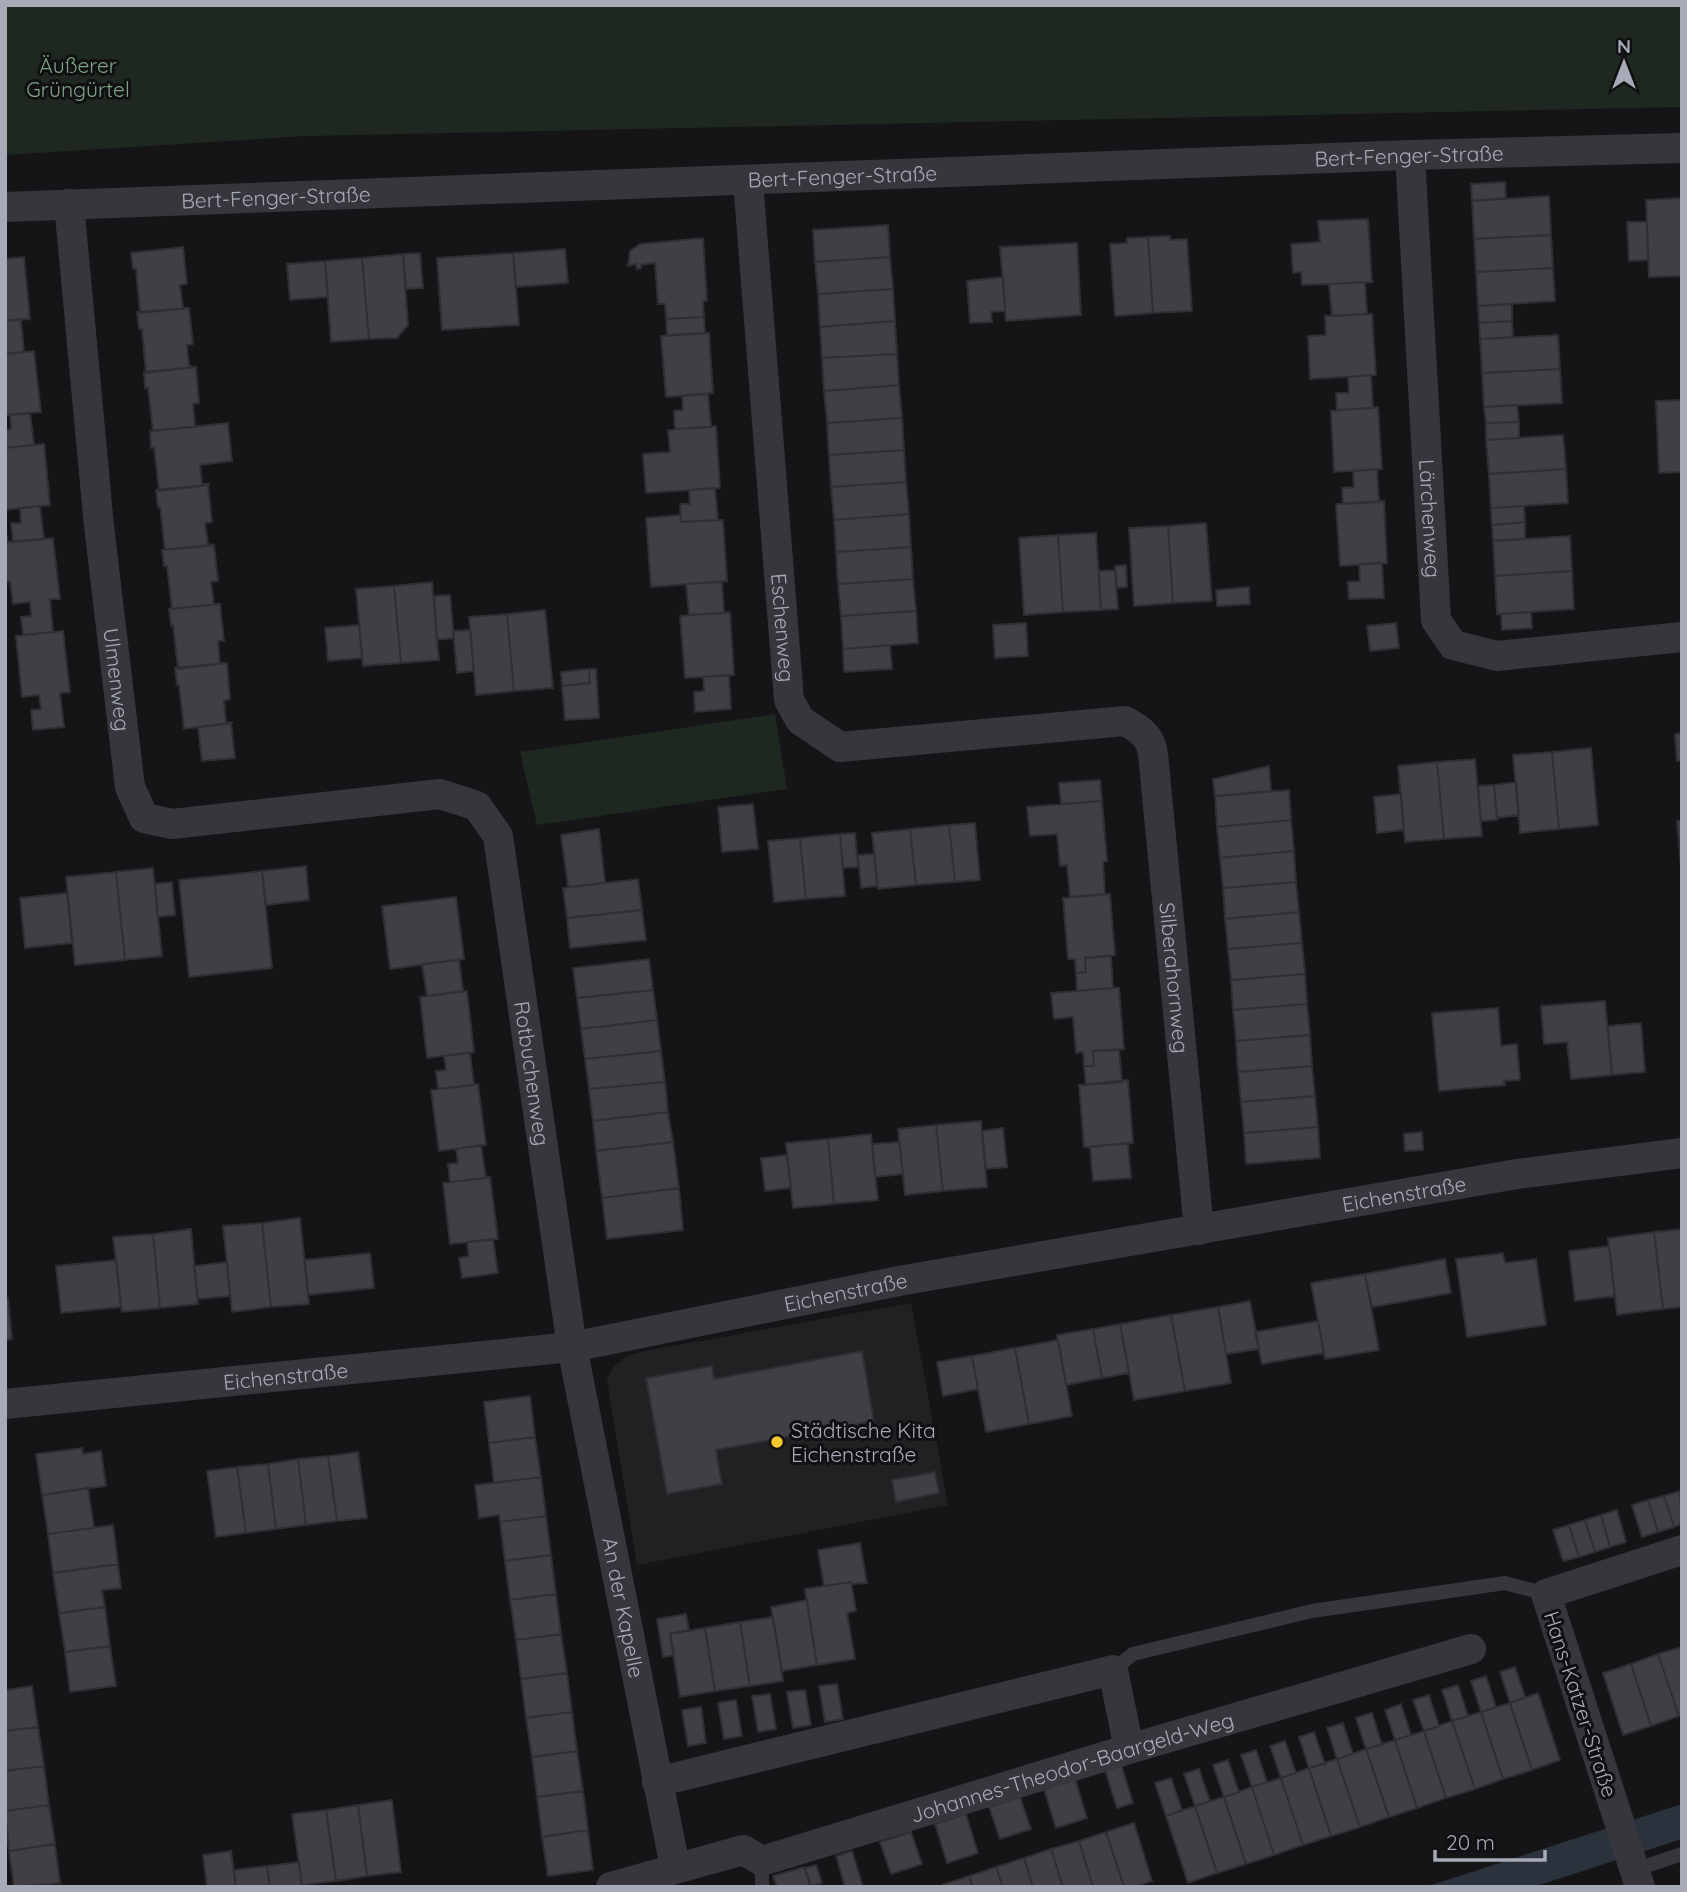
<svg xmlns="http://www.w3.org/2000/svg" width="1687" height="1892" viewBox="0 0 1687 1892" font-family="Quicksand,sans-serif">
<style>
.built{fill:#212124}
.green{fill:#1f2721}
.water{fill:#2b323b}
.building{fill:#3f3f44;stroke:#2f2f33;stroke-width:2}
.lines{fill:none;stroke-linecap:round;stroke-linejoin:round}
.service{stroke:#36363c;stroke-width:14}
.minor{stroke:#36363c;stroke-width:30}
.poi-dot{fill:#f5c82f;stroke:#101012;stroke-width:2.5}
.labels{text-anchor:middle;dominant-baseline:central;stroke-width:6;stroke-linejoin:round;paint-order:stroke}
.park-label{font-size:21px;fill:#7da384;stroke:#101012}
.street-label{font-size:21px;fill:#a7aab7;stroke:#101012}
.poi-label{font-size:21px;fill:#a7aab7;stroke:#101012;text-anchor:start}
</style>
<rect width="100%" height="100%" fill="#151517"/>
<path class="built" d="M911,1303L948,1505L637,1565L607,1380L613,1367L627,1356L644,1351Z"/>
<path class="green" d="M5,5H1682V107L306,136L5,155Z
M775,714L787,789L537,825L520,752Z"/>
<path class="water" d="M1682,1804V1839L1533,1887H1425Z"/>
<path class="building" d="M1505,182L1506,198L1472,201L1471,184Z
M1549,196L1551,235L1474,239L1472,201Z
M1682,198V276L1649,277L1646,200Z
M1368,219L1372,282L1302,285L1301,272L1293,273L1291,244L1320,242L1318,221Z
M1627,222H1647L1648,260L1629,261Z
M888,225L890,257L815,262L813,230Z
M1551,235L1553,268L1476,272L1474,239Z
M1170,236V240L1187,239L1192,311L1153,313L1148,237Z
M1148,237L1153,313L1115,316L1110,244L1127,243V238Z
M703,238L707,301H703L704,317L666,319L665,304H658L655,263L641,265V268L637,269L636,264L628,266L630,251L640,244Z
M1077,243L1081,315L1006,321L1000,247Z
M183,247L187,284L180,285L183,308H189L140,313L136,269H133L131,253Z
M565,249L568,283L516,287L513,253Z
M420,253L423,288L406,289L403,254Z
M513,253L519,325L442,330L437,258Z
M403,254L408,325L397,338L369,339L362,258Z
M24,257L30,319L5,321V259Z
M890,257L893,289L818,294L815,262Z
M362,258L369,339L331,342L325,261Z
M325,261L328,297L290,300L287,264Z
M1553,268L1555,301L1478,306L1476,272Z
M1003,277L1005,311L991,312L992,322L970,323L967,281Z
M1365,282L1367,314L1332,316L1329,284Z
M893,289L895,321L820,327L818,294Z
M1512,304V321L1479,323L1478,306Z
M189,308L193,344L187,345L189,366L196,367L146,373L142,329H139L137,312Z
M1372,314L1376,375L1310,379L1308,336L1326,335L1325,316Z
M704,317L705,333L667,335L666,319Z
M21,319L24,352L5,354V321Z
M895,321L897,354L822,358L820,327Z
M1512,321L1513,337L1480,339L1479,323Z
M709,333L713,393L666,397L661,336Z
M1558,335L1560,369L1482,373L1480,339Z
M34,351L41,412L5,415V354Z
M897,354L899,385L824,391L822,358Z
M196,367L199,403L193,404L195,426H202L153,431L148,388H145L144,372Z
M1560,369L1562,403L1484,407L1482,373Z
M1371,375L1373,408L1337,410L1336,393H1349L1348,377Z
M899,385L902,418L827,423L824,391Z
M708,394L711,427L675,429L674,411L683,410L682,396Z
M1682,400V472L1659,473L1656,401Z
M1517,405L1519,422L1486,423L1484,407Z
M1378,407L1382,469L1334,472L1331,411Z
M30,413L34,445L5,448V430L11,429L10,415Z
M902,418L904,450L829,455L827,423Z
M1519,422V438L1486,440V423Z
M228,423L232,461L200,465L202,484H209V485L159,491L154,447L151,448L150,431Z
M716,426L720,488L646,493L643,454L670,452L668,430Z
M1563,435L1566,469L1489,474L1486,440Z
M44,444L50,505L5,510V448Z
M904,450L906,482L831,487L829,455Z
M1377,469L1379,502L1343,504L1342,488L1354,487L1353,471Z
M1566,469L1568,503L1491,508L1489,474Z
M906,482L909,514L834,520L831,487Z
M208,485L212,522L205,523L208,544L214,545L165,550L160,507H158L156,490Z
M715,488L718,520L681,522L680,504H690L689,490Z
M1384,501L1387,563L1340,566L1336,504Z
M40,506L44,539L13,542L11,523H21L20,508Z
M1524,506L1525,522L1492,525L1491,508Z
M909,514L911,547L836,552L834,520Z
M681,515V522L723,520L727,581L651,587L646,518Z
M1525,522V539L1493,541L1492,525Z
M1206,523L1212,601L1173,603L1168,526Z
M1168,526L1173,603L1134,606L1129,528Z
M1096,533L1101,610L1063,612L1058,535Z
M1058,535L1063,612L1024,615L1019,538Z
M5,536H7L8,542L53,538L60,599H50L53,632L23,635L21,617L31,616L30,602L13,604L10,581L5,582Z
M1570,536L1572,571L1495,576L1493,541Z
M214,545L218,581L211,582L214,604H220L172,609L167,566H164L162,550Z
M911,547L913,579L838,584L836,552Z
M1382,563L1384,598L1349,599L1348,582L1360,581L1359,564Z
M1126,565L1127,587L1117,588L1115,566Z
M1115,570L1118,609L1101,610L1099,571Z
M1572,571L1574,609L1497,614L1495,576Z
M913,579L916,611L841,616L838,584Z
M432,582L439,660L401,663L394,586Z
M722,582L724,613L689,615L686,584Z
M394,586L401,663L363,666L356,589Z
M1249,587L1250,604L1217,606L1216,590Z
M450,595L454,638L437,640L434,596Z
M220,604L224,641H218L220,663H227L178,669L173,625L171,626L169,609Z
M545,610L553,688L514,691L507,614Z
M916,611L918,643L843,649L841,616Z
M730,612L734,675L685,678L680,616Z
M1531,612L1532,628L1502,630L1501,614Z
M507,614L514,691L476,695L469,617Z
M1026,623L1028,656L995,658L993,625Z
M1396,623L1399,648L1370,651L1367,626Z
M359,625L362,658L328,661L325,628Z
M470,630L474,671L457,673L453,631Z
M63,631L70,692L60,693L64,727L33,730L31,710L41,709L39,695L22,697L16,636Z
M890,645L892,669L844,672L843,649Z
M227,663L230,699L224,701L226,722L233,723L184,729L179,685H177L175,668Z
M589,669L590,683L562,686L561,672Z
M589,669H596L599,718L565,720L562,686L590,683Z
M729,675L731,709L695,712L694,692L704,691L703,677Z
M231,723L235,758L202,761L198,727Z
M1682,733V761H1677L1675,734Z
M1591,748L1598,825L1559,829L1552,752Z
M1552,752L1559,829L1520,833L1513,755Z
M1475,759L1482,836L1444,839L1437,762Z
M1437,762L1444,839L1405,842L1398,766Z
M1269,766L1271,791L1215,796L1213,779Z
M1100,780L1102,801L1061,804L1059,783Z
M1516,782L1519,815L1497,818L1494,785Z
M1494,785L1497,820L1481,821L1478,786Z
M1289,790L1291,820L1217,827L1215,796Z
M1401,794L1404,830L1377,833L1374,797Z
M1102,801L1107,861L1103,862L1105,894L1070,897L1067,865L1060,866L1057,834L1030,836L1027,807Z
M753,804L758,849L722,852L718,807Z
M1291,820L1294,851L1220,858L1217,827Z
M1677,821H1682V868H1681Z
M975,823L980,880L955,882L949,825Z
M949,825L955,882L916,885L910,829Z
M599,829L605,883L568,887L561,835Z
M910,829L916,885L878,889L872,833Z
M855,833L858,867L843,868L840,834Z
M840,834L845,896L806,899L800,838Z
M800,838L806,899L774,902L768,841Z
M1294,851L1296,882L1223,888L1220,858Z
M874,854L877,886L861,888L858,855Z
M306,866L309,900L266,905L262,871Z
M153,868L162,956L125,960L116,872Z
M262,871L272,968L189,977L179,880Z
M116,872L125,960L75,965L66,877Z
M638,879L642,910L567,918L563,888Z
M172,882L175,915L158,917L155,884Z
M1296,882L1299,912L1225,919L1223,888Z
M67,893L72,943L25,948L20,898Z
M1110,894L1115,955L1085,958L1086,972L1076,973L1075,959H1068L1063,898Z
M456,897L464,959L390,969L382,906Z
M642,910L646,940L570,948L567,918Z
M1299,912L1302,943L1228,949L1225,919Z
M1302,943L1305,974L1231,980L1228,949Z
M1111,956L1113,988L1077,991L1076,973L1086,972L1085,958Z
M649,959L653,990L577,998L573,968Z
M459,960L463,991L427,996L422,964Z
M1305,974L1307,1004L1233,1010L1231,980Z
M1113,988H1119L1124,1049L1093,1051L1094,1066H1084L1083,1052L1076,1053L1073,1017L1054,1019L1051,993Z
M653,990L657,1020L581,1029L577,998Z
M467,991L474,1052L427,1058L420,997Z
M1605,1001L1612,1075L1571,1079L1567,1042L1544,1044L1541,1006Z
M1307,1004L1310,1035L1236,1041L1233,1010Z
M1498,1008L1501,1046L1517,1044L1520,1080L1504,1081L1505,1085L1439,1091L1432,1013Z
M657,1020L661,1051L585,1059L581,1029Z
M1641,1023L1645,1072L1612,1075L1608,1026Z
M1310,1035L1312,1066L1238,1072L1236,1041Z
M1119,1050L1122,1082L1086,1085L1084,1066H1094L1093,1051Z
M661,1051L665,1082L589,1089L585,1059Z
M470,1053L474,1085L438,1089L436,1071L446,1070L444,1056Z
M1312,1066L1315,1096L1241,1102L1238,1072Z
M1128,1080L1133,1143L1084,1147L1079,1085Z
M665,1082L668,1112L593,1121L589,1089Z
M478,1084L486,1145L439,1151L431,1090Z
M1315,1096L1318,1127L1244,1133L1241,1102Z
M668,1112L673,1142L596,1151L593,1121Z
M981,1121L987,1187L943,1191L936,1125Z
M936,1125L943,1191L905,1195L898,1129Z
M1318,1127L1320,1158L1246,1164L1244,1133Z
M1003,1128L1007,1167L986,1169L982,1131Z
M1422,1132L1423,1150L1405,1151L1404,1134Z
M871,1134L878,1200L834,1204L828,1139Z
M828,1139L834,1204L793,1208L786,1143Z
M673,1142L679,1188L602,1198L596,1151Z
M899,1142L903,1174L875,1177L872,1144Z
M1128,1143L1131,1178L1093,1181L1090,1147Z
M481,1145L486,1178L450,1182L448,1164L458,1163L456,1149Z
M787,1155L791,1188L765,1191L761,1158Z
M490,1177L498,1239L450,1244L443,1183Z
M679,1188L683,1230L607,1239L602,1198Z
M300,1218L309,1304L271,1307L262,1223Z
M262,1223L271,1307L232,1312L223,1226Z
M191,1229L198,1304L160,1308L153,1234Z
M1682,1229V1307L1663,1309L1654,1232Z
M1654,1232L1663,1309L1617,1315L1608,1238Z
M153,1234L160,1308L122,1312L113,1237Z
M493,1239L498,1273L462,1278L459,1258L469,1256L467,1242Z
M1609,1246L1615,1296L1575,1301L1569,1251Z
M370,1253L374,1288L308,1295L305,1260Z
M1503,1253L1505,1263L1536,1259L1546,1325L1467,1337L1456,1259Z
M1445,1259L1451,1293L1372,1307L1365,1274Z
M116,1260L121,1307L61,1313L56,1266Z
M227,1262L230,1296L198,1299L194,1266Z
M1365,1274L1379,1350L1325,1359L1311,1283Z
M5,1298H8L12,1339L5,1340Z
M1250,1301L1259,1349L1226,1354L1218,1307Z
M1218,1307L1231,1383L1185,1391L1171,1315Z
M1171,1315L1185,1391L1134,1400L1120,1324Z
M1318,1321L1324,1353L1262,1364L1255,1332Z
M1120,1324L1129,1373L1102,1378L1093,1329Z
M1093,1329L1102,1378L1066,1385L1057,1335Z
M1058,1340L1072,1416L1029,1424L1015,1348Z
M1015,1348L1029,1424L986,1432L972,1356Z
M862,1351L874,1421L716,1450L722,1484L667,1494L646,1378L712,1366L714,1379Z
M972,1356L978,1389L943,1396L937,1362Z
M530,1396L535,1437L489,1443L484,1402Z
M535,1437L541,1477L494,1483L489,1443Z
M82,1448L83,1454L101,1451L106,1486L42,1495L36,1454Z
M358,1452L367,1518L337,1521L328,1456Z
M328,1456L337,1521L306,1525L298,1459Z
M298,1459L306,1525L276,1529L268,1464Z
M268,1464L276,1529L246,1533L237,1467Z
M237,1467L246,1533L216,1537L207,1471Z
M935,1472L939,1493L896,1502L892,1480Z
M541,1477L546,1516L500,1522L499,1515L479,1518L475,1485Z
M88,1488L94,1528L48,1534L42,1495Z
M1680,1491L1682,1524L1674,1527L1664,1496Z
M1664,1496L1674,1527L1658,1532L1648,1500Z
M1648,1500L1658,1532L1642,1537L1632,1505Z
M1617,1510L1626,1542L1610,1547L1601,1515Z
M1601,1515L1610,1547L1595,1552L1585,1520Z
M546,1516L551,1555L505,1561L500,1522Z
M1585,1520L1595,1552L1579,1557L1569,1525Z
M113,1525L118,1564L53,1573L48,1534Z
M1569,1525L1579,1557L1563,1561L1553,1530Z
M860,1543L867,1583L852,1584L851,1582L824,1586L818,1550Z
M551,1555L556,1594L510,1600L505,1561Z
M118,1564L121,1588L102,1590L105,1607L59,1613L53,1573Z
M851,1582L856,1611L847,1613L855,1659L817,1665L805,1589Z
M556,1594L561,1634L516,1640L510,1600Z
M807,1600L817,1665L782,1671L771,1607Z
M105,1607L110,1646L65,1652L59,1613Z
M686,1614L689,1630L670,1634L674,1655L663,1657L657,1619Z
M773,1617L783,1681L750,1686L740,1622Z
M740,1622L750,1686L715,1691L705,1628Z
M705,1628L715,1691L680,1697L670,1634Z
M561,1634L567,1673L521,1679L516,1640Z
M110,1646L116,1686L70,1692L65,1652Z
M1682,1647V1715L1679,1716L1658,1654Z
M1658,1654L1679,1716L1651,1726L1631,1664Z
M1631,1664L1651,1726L1623,1735L1603,1673Z
M1515,1667L1525,1697L1510,1703L1500,1672Z
M567,1673L572,1712L526,1718L521,1679Z
M1486,1676L1496,1707L1481,1712L1471,1681Z
M837,1684L843,1719L825,1722L819,1686Z
M1458,1685L1468,1716L1452,1721L1442,1690Z
M32,1686L38,1727L5,1731V1690Z
M805,1690L811,1725L793,1728L787,1692Z
M1538,1693L1560,1760L1532,1770L1510,1703Z
M770,1694L776,1729L758,1732L752,1696Z
M1429,1695L1439,1726L1424,1731L1413,1700Z
M736,1700L742,1736L724,1739L718,1703Z
M1510,1703L1532,1770L1503,1779L1481,1712Z
M1401,1704L1411,1735L1395,1740L1385,1710Z
M701,1707L706,1743L688,1746L682,1710Z
M572,1712L577,1751L532,1757L526,1718Z
M1481,1712L1503,1779L1475,1789L1452,1721Z
M1372,1713L1382,1745L1366,1749L1356,1718Z
M1452,1721L1475,1789L1446,1798L1424,1731Z
M1343,1723L1353,1754L1337,1759L1327,1728Z
M38,1727L44,1766L5,1771V1731Z
M1424,1731L1446,1798L1417,1808L1395,1740Z
M1314,1732L1325,1764L1309,1768L1299,1737Z
M1395,1740L1417,1808L1389,1817L1366,1749Z
M1285,1741L1296,1773L1281,1778L1270,1746Z
M1366,1749L1389,1817L1360,1827L1337,1759Z
M1256,1750L1267,1782L1252,1787L1241,1755Z
M577,1751L583,1791L537,1797L532,1757Z
M1337,1759L1360,1827L1331,1836L1309,1768Z
M1228,1760L1239,1792L1224,1797L1213,1765Z
M1121,1764L1133,1803L1117,1808L1105,1770Z
M44,1766L49,1805L5,1811V1771Z
M1309,1768L1331,1836L1303,1845L1281,1778Z
M1199,1769L1210,1801L1195,1806L1184,1774Z
M1171,1778L1182,1810L1166,1816L1155,1783Z
M1281,1778L1303,1845L1274,1855L1252,1787Z
M1075,1779L1087,1818L1056,1828L1044,1789Z
M1252,1787L1274,1855L1246,1864L1224,1797Z
M583,1791L588,1830L542,1837L537,1797Z
M1020,1797L1031,1829L1000,1839L989,1807Z
M1224,1797L1246,1864L1217,1873L1195,1806Z
M392,1800L401,1872L367,1876L358,1805Z
M49,1805L55,1844L9,1851L5,1811Z
M358,1805L367,1876L336,1881L326,1810Z
M1195,1806L1217,1873L1188,1883L1166,1816Z
M326,1810L336,1881L302,1885L292,1814Z
M966,1814L978,1853L947,1863L935,1824Z
M1134,1823L1152,1881L1134,1887H1124L1106,1832Z
M588,1830L593,1870L548,1876L542,1837Z
M911,1832L922,1864L891,1874L880,1842Z
M1106,1832L1124,1887H1093L1079,1841Z
M1079,1841L1093,1887H1063L1051,1849Z
M55,1844L60,1883L14,1887L9,1851Z
M1051,1849L1063,1887H1033L1024,1858Z
M231,1851L236,1887H207L203,1855Z
M852,1851L863,1887H845L836,1856Z
M1024,1858L1033,1887H1003L996,1867Z
M299,1862L302,1887H270L267,1866Z
M816,1865L822,1883L811,1886L805,1868Z
M267,1866L270,1887H236L234,1870Z
M804,1867L811,1887H777L773,1876Z
M996,1867L1003,1887H973L969,1876Z
M969,1876L973,1887H942V1885Z"/>
<g class="lines">
<path class="service" d="M1113,1670L1133,1654L1312,1611L1505,1583L1546,1594
M762,1861V1887
M1634,1870L1682,1854"/>
<g class="minor">
<path id="s1" d="M1410,155L1436,620L1453,645L1497,656L1682,637"/>
<path id="s2" d="M748,181L789,700L800,720L840,747L1125,721C1140,729 1151,737 1153,754L1199,1230"/>
<path id="s3" d="M69,204L99,526L130,787L144,818L172,824L440,794L477,806L498,836L572,1347L675,1867"/>
<path id="s4" d="M5,207L1410,155L1682,148"/>
<path id="s5" d="M5,1404L572,1347L899,1281L1517,1174L1682,1153"/>
<path d="M657,1782L1113,1670L1129,1749"/>
<path id="s6" d="M611,1887L743,1850L762,1861L1129,1749L1471,1649"/>
<path d="M1640,1887L1546,1594L1682,1550"/>
</g>
</g>
<circle class="poi-dot" cx="777" cy="1442" r="7"/>
<g class="labels">
<g class="park-label">
<text x="78" y="65">Äußerer<tspan x="78" dy="24">Grüngürtel</tspan></text>
</g>
<g class="street-label">
<text stroke="none"><textPath href="#s4" startOffset="1405">Bert-Fenger-Straße</textPath></text>
<text stroke="none"><textPath href="#s4" startOffset="838">Bert-Fenger-Straße</textPath></text>
<text stroke="none"><textPath href="#s4" startOffset="271">Bert-Fenger-Straße</textPath></text>
<text stroke="none"><textPath href="#s1" startOffset="364">Lärchenweg</textPath></text>
<text stroke="none"><textPath href="#s2" startOffset="448">Eschenweg</textPath></text>
<text stroke="none"><textPath href="#s3" startOffset="478">Ulmenweg</textPath></text>
<text stroke="none"><textPath href="#s2" startOffset="1148">Silberahornweg</textPath></text>
<text stroke="none"><textPath href="#s3" startOffset="1234">Rotbuchenweg</textPath></text>
<text stroke="none"><textPath href="#s5" startOffset="1416">Eichenstraße</textPath></text>
<text stroke="none"><textPath href="#s5" startOffset="849">Eichenstraße</textPath></text>
<text stroke="none"><textPath href="#s5" startOffset="282">Eichenstraße</textPath></text>
<text stroke="none"><textPath href="#s3" startOffset="1776">An der Kapelle</textPath></text>
<text transform="translate(1581 1704) rotate(72)">Hans-Katzer-Straße</text>
<text stroke="none"><textPath href="#s6" startOffset="483">Johannes-Theodor-Baargeld-Weg</textPath></text>
</g>
<g class="poi-label">
<text x="791" y="1430">Städtische Kita<tspan x="791" dy="24">Eichenstraße</tspan></text>
</g>
</g>
<rect width="1687" height="1892" fill="none" stroke="#a7aab7" stroke-width="14"/>
<g transform="translate(1624 63)" stroke="#101012" stroke-width="5" paint-order="stroke">
<path d="M0-5L12 26L0 18L-12 26Z" fill="#a7aab7"/>
<text y="-10" font-size="19" font-weight="bold" text-anchor="middle" fill="#a7aab7">N</text>
</g>
<path d="M1435 1850v10h110v-10" fill="none" stroke="#a7aab7" stroke-width="3.5"/>
<text x="1446" y="1850" font-size="21" fill="#a7aab7" stroke="#101012" stroke-width="5" paint-order="stroke">20 m</text>
</svg>
